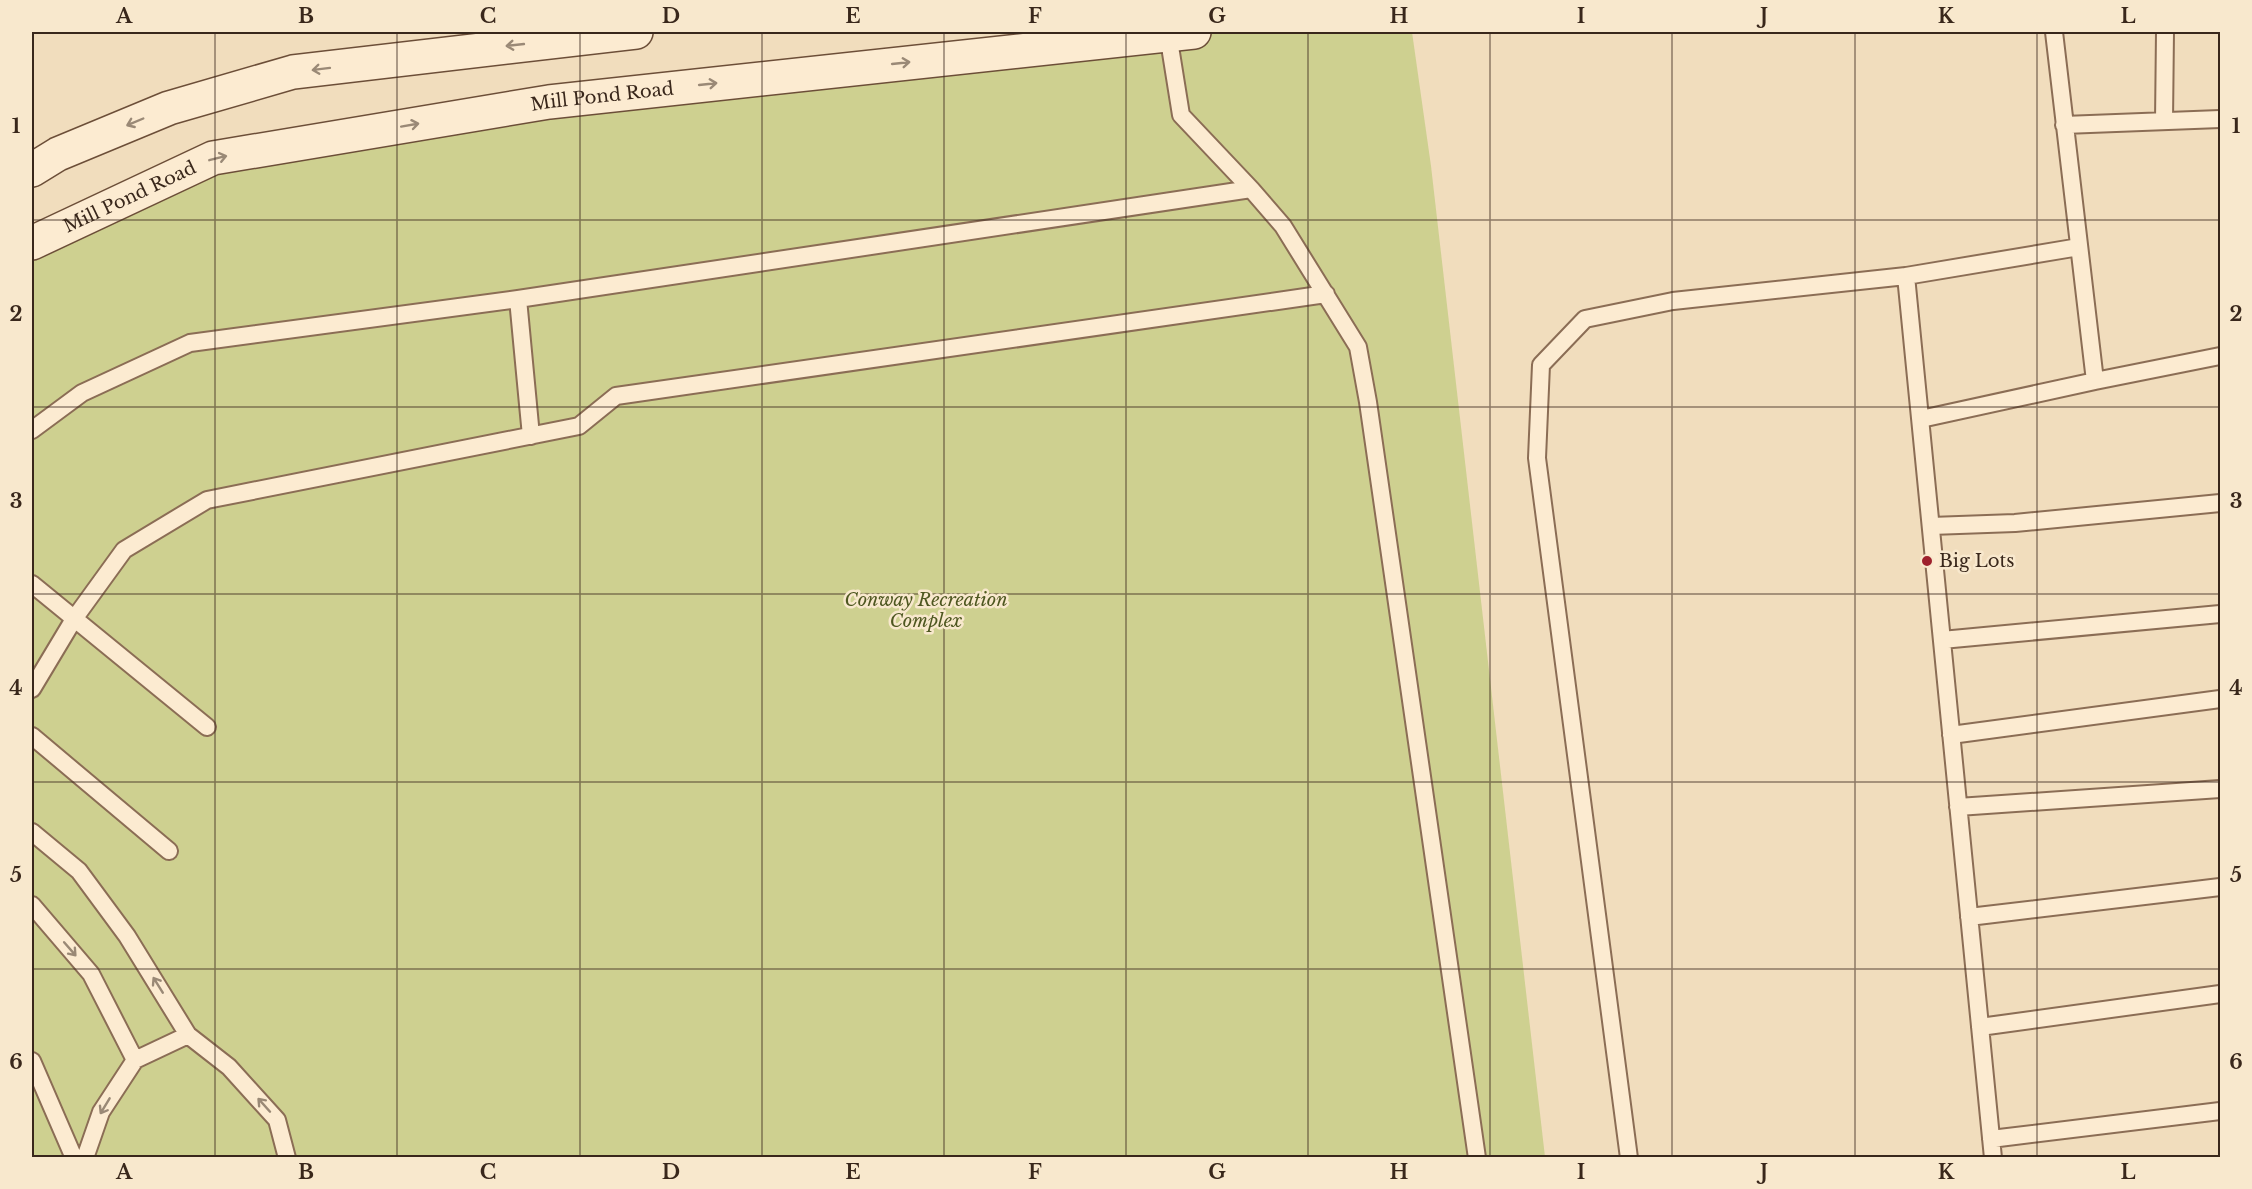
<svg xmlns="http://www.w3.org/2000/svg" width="2252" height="1189" viewBox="0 0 2252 1189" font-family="'Libre Baskerville',serif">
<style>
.green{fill:#ced090}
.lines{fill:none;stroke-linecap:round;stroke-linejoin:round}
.lane-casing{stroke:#8b6d55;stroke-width:20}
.secondary-casing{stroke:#6c4e38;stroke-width:36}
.lane{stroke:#fcebd1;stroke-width:16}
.secondary{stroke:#fcebd1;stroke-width:33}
.oneway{stroke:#9a8976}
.grid{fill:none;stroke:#39271b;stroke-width:1.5;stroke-opacity:0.55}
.poi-dot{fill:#9e202c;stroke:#f8e8cd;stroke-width:2}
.labels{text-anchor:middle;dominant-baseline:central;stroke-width:5;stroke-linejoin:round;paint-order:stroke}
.street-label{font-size:18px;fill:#39271b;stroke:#f8e8cd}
.poi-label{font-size:18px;fill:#39271b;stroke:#f8e8cd;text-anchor:start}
.park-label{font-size:18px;font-style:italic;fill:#4e5720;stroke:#f8e8cd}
.neatline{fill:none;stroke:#39271b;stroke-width:2}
.grid-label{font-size:20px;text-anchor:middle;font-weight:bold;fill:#39271b}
</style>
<rect width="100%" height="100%" fill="#f1ddbd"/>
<path class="green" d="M1194,32H1412L1431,166L1545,1157H32V243L213,158Z"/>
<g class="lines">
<defs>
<path id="lane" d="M2054,32L2095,381L2220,356
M1168,34L1181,115L1251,189L1283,226L1358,347L1368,402L1477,1158
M2164,121L2165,32
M2064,125L2220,119
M518,299L531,436
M1921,419L2095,381
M32,430L82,393L190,343L518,299L1251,189
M1931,526L2015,523L2220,503
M32,584L207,727
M1942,640L2220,614
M32,689L74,619L124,550L207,500L579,426L616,396L1326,294
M1951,735L2220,699
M32,736L169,851
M1958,807L2220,789
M32,832L79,871L127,936L188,1035
M32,905L91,974L135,1060
M1969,917L2220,887
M1980,1027L2220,994
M32,1061L74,1158
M1991,1139L2220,1111
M85,1158L101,1112L135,1060L188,1035L229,1067L277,1120L287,1158
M1629,1158L1537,458L1541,365L1585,319L1673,301L1906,276
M1993,1158L1906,276L2079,247"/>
<g id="secondary">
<path d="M32,170L58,154L169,108L293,72L636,32"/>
<path id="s1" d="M32,243L213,158L549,102L1194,32"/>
</g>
</defs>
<use href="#lane" class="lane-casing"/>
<use href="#secondary" class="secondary-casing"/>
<use href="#lane" class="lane"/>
<use href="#secondary" class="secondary"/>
</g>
<defs><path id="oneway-shaft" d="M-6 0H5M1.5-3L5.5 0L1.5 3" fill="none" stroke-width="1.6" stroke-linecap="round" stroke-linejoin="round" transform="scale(1.5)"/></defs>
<g class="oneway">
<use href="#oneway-shaft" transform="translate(515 45) rotate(174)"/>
<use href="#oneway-shaft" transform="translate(901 63) rotate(-6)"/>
<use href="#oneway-shaft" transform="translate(321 69) rotate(173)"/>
<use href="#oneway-shaft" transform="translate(708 84) rotate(-6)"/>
<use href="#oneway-shaft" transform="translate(135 122) rotate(157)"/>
<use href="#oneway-shaft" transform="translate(410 125) rotate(-10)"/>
<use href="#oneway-shaft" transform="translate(218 158) rotate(-14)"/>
<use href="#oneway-shaft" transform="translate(70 949) rotate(49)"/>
<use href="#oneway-shaft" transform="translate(158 985) rotate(-122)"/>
<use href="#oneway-shaft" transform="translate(264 1105) rotate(-132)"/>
<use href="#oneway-shaft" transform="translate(105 1106) rotate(121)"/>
</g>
<path class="grid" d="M215,32V1158M397,32V1158M580,32V1158M762,32V1158M944,32V1158M1126,32V1158M1308,32V1158M1490,32V1158M1672,32V1158M1855,32V1158M2037,32V1158M32,220H2220M32,407H2220M32,594H2220M32,782H2220M32,969H2220"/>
<circle class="poi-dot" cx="1927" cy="561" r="6"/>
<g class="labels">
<g class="street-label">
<text stroke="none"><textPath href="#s1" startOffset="594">Mill Pond Road</textPath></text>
<text stroke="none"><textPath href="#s1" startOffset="108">Mill Pond Road</textPath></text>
</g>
<g class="poi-label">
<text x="1939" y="561">Big Lots</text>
</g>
<g class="park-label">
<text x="926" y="600">Conway Recreation<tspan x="926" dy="21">Complex</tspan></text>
</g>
</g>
<rect width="2252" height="1189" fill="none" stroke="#f8e8cd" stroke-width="66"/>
<rect x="33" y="33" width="2186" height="1123" class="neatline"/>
<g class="grid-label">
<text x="124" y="23">A</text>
<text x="306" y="23">B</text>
<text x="488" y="23">C</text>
<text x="671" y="23">D</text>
<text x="853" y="23">E</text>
<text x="1035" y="23">F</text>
<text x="1217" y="23">G</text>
<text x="1399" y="23">H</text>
<text x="1581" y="23">I</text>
<text x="1764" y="23">J</text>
<text x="1946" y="23">K</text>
<text x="2128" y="23">L</text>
<text x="16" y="133">1</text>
<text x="2236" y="133">1</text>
<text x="16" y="321">2</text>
<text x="2236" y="321">2</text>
<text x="16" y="508">3</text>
<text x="2236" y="508">3</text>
<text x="16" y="695">4</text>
<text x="2236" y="695">4</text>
<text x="16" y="882">5</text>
<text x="2236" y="882">5</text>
<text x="16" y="1069">6</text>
<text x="2236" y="1069">6</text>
<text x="124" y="1179">A</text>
<text x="306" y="1179">B</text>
<text x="488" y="1179">C</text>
<text x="671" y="1179">D</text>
<text x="853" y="1179">E</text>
<text x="1035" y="1179">F</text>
<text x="1217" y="1179">G</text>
<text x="1399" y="1179">H</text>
<text x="1581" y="1179">I</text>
<text x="1764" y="1179">J</text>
<text x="1946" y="1179">K</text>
<text x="2128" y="1179">L</text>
</g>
</svg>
